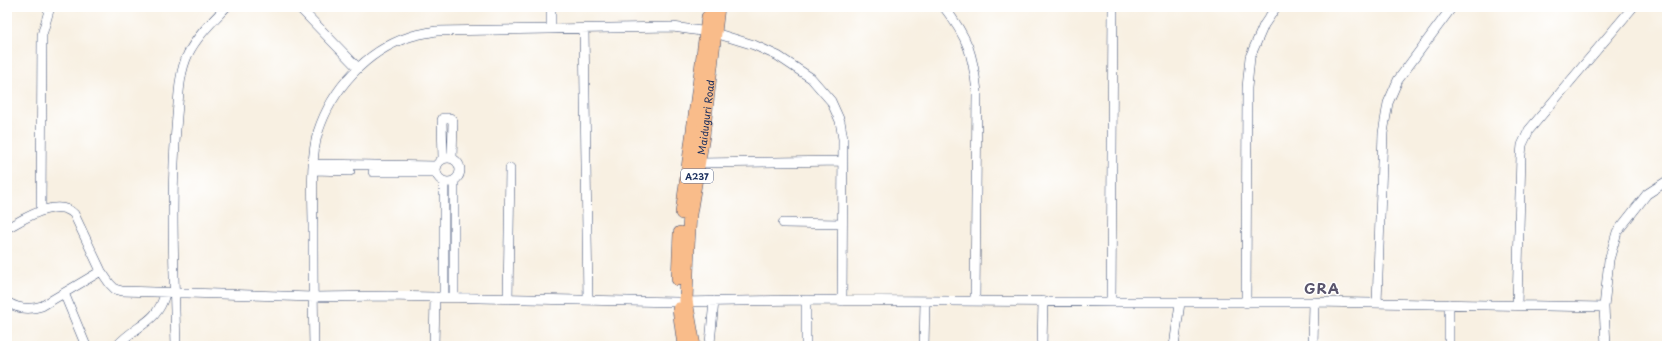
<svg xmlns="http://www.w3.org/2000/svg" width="1674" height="353" viewBox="0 0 1674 353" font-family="'Playpen Sans',sans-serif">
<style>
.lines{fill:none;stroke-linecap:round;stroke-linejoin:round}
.minor-casing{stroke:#3c4c72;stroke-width:10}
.highway-casing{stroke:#3c4c72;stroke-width:14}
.minor{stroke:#fff;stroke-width:9}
.highway{stroke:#f9bc8a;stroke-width:13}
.labels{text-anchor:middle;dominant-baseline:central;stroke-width:3;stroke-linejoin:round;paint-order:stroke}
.shield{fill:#fff;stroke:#5f6d8e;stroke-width:1}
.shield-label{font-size:9px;font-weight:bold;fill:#1b2f5e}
.street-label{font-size:10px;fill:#1b2f5e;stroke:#fff}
.district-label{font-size:14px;font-weight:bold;letter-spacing:1px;fill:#5a556d;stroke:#fff}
</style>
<rect width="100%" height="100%" fill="#fff"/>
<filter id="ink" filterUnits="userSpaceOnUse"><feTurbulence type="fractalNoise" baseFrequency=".025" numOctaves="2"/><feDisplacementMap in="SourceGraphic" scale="8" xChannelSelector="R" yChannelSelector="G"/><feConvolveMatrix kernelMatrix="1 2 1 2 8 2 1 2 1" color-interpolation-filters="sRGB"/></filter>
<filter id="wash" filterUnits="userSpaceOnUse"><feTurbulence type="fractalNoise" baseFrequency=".012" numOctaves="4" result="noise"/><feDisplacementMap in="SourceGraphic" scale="16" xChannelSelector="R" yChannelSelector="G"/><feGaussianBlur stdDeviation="0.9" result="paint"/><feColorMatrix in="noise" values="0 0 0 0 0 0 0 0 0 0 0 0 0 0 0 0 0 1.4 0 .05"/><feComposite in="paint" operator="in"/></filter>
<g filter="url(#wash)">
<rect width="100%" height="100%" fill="#f8f0e2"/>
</g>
<g filter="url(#ink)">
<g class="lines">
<defs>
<path id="minor" d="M299,7L358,68
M944,7C968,38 973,54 977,92L975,301
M551,29V7
M584,29L588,300
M436 170a12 12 0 1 1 24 0a12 12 0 1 1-24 0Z
M443,159L442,120L443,118H450L453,121L452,158
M699,163L843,161
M314,164L437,166
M313,170L350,171
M373,172H436
M41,210L42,35L50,7
M783,223L842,224
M7,228C24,219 57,197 74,214L101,271L110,284L115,289L122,291L313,297L388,296L678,302L806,300L1111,302H1314L1604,307
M64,293L86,346
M444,297V182
M454,297V181
M508,299L510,168
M7,302C18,309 30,310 42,306L101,271
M1111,302L1113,7
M1246,303L1247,88L1250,57L1264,25L1276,7
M1377,303L1383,133L1388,103L1398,80L1452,7
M1449,304V346
M1517,305L1521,155L1522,145L1529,130L1633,7
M710,343L714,301
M117,346C136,324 157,324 165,294
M176,346C174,269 170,193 177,116C179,95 179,73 188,54C197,36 213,21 226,7
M314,346C313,307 313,267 313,228C313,200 310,158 318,132C332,89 366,51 409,37C418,34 427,33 436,31L673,27L715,33L754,45L778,56L811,78L831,101L840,121L843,139L842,301
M434,346L435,297
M806,346V300
M924,346L925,301
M1042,346L1043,301
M1174,346L1180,303
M1313,346L1314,302
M1606,346L1604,307L1609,260L1617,232L1647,194L1667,181"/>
<g id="highway">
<path d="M682,213L708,17"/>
<path d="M678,279L680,233"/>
<path d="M679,309L684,346"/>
<path id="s1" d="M694,346L686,301L688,246L690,214L703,136L718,7"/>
</g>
</defs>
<use href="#minor" class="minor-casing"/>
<use href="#highway" class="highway-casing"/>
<use href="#minor" class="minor"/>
<use href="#highway" class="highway"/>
</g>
</g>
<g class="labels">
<rect class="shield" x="681" y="169" width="32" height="14" rx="3"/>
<g class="shield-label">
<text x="697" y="176">A237</text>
</g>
<g class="street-label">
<text stroke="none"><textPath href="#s1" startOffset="231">Maiduguri Road</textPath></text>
</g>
<g class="district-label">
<text x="1322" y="288">GRA</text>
</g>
</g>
<rect width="1674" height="353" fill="none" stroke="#fff" stroke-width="24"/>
</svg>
